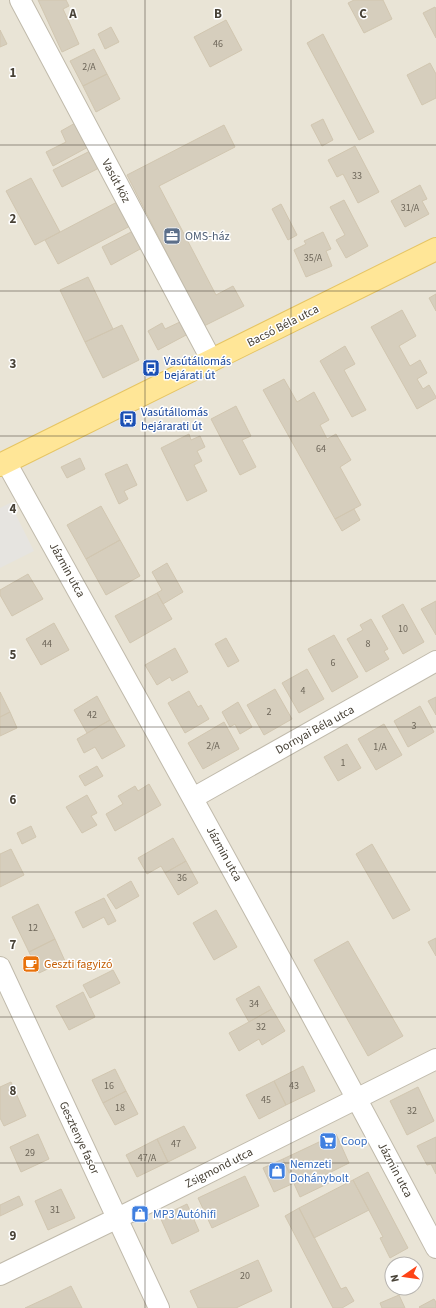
<svg xmlns="http://www.w3.org/2000/svg" width="436" height="1308" viewBox="0 0 436 1308" font-family="'Source Sans 3',sans-serif">
<style>
.residential{fill:#e9e4d6;fill-rule:evenodd}
.parking{fill:#e6e4e0}
.building{fill:#d6cebd;stroke:#d1c6b0}
.lines{fill:none;stroke-linecap:round;stroke-linejoin:round}
.street-casing{stroke:#c0baab;stroke-width:22}
.primary-casing{stroke:#e6c564;stroke-width:24}
.street{stroke:#fff;stroke-width:20}
.primary{stroke:#ffe697;stroke-width:22}
.grid{fill:none;stroke:#484237;stroke-width:1;stroke-opacity:0.55}
.labels{text-anchor:middle;dominant-baseline:central;stroke-width:3;stroke-linejoin:round;paint-order:stroke}
.number-label{font-size:10px;fill:#6c6558}
.street-label{font-size:12px;fill:#484237;stroke:#fff}
.service-label{font-size:12px;fill:#4e5e75;stroke:#fff;text-anchor:start}
.transit-label{font-size:12px;fill:#164399;stroke:#fff;text-anchor:start}
.food-label{font-size:12px;fill:#c56008;stroke:#fff;text-anchor:start}
.shop-label{font-size:12px;fill:#366cbe;stroke:#fff;text-anchor:start}
.grid-label{font-size:13px;text-anchor:middle;font-weight:bold;fill:#484237;stroke:#fff;stroke-width:3;stroke-linejoin:round;paint-order:stroke}
</style>
<rect width="100%" height="100%" fill="#f4f1e8"/>
<path class="residential" d="M0,0H436V1308H0ZM392,1264H416V1288H392Z"/>
<path class="parking" d="M10,503L34,551L0,568V508Z"/>
<path class="building" d="M38,0H66L69,6L63,9L79,44L62,52Z
M354,0H383L392,19L364,33L348,3Z
M435,7L436,9V38L423,13Z
M226,20L242,50L210,67L194,37Z
M111,27L119,42L105,49L98,34Z
M0,30L7,44L0,47Z
M323,34L374,132L359,140L307,43Z
M94,49L107,74L83,86L70,61Z
M430,63L436,74V98L422,105L407,75Z
M107,74L120,99L96,112L83,86Z
M323,119L333,140L322,146L311,125Z
M77,122L90,146L53,166L46,152L66,142L61,131Z
M224,125L235,147L159,186L216,295L233,286L244,306L204,326L127,175Z
M355,146L379,192L358,203L343,174L337,177L328,160Z
M90,151L99,168L62,187L53,170Z
M31,178L60,232L35,245L6,191Z
M420,185L427,199L422,201L429,214L405,227L391,201Z
M344,200L368,246L346,258L336,240L345,235L330,207Z
M119,201L132,225L58,264L45,240Z
M281,204L297,235L288,240L272,209Z
M133,231L142,248L111,265L102,247Z
M323,232L331,249L326,251L332,266L306,277L294,250L306,244L304,241Z
M88,277L113,329L85,342L60,290Z
M436,294V311L429,298Z
M402,310L416,336L399,346L410,366L420,360L427,373L417,379L423,389L429,385L436,397V398L417,409L371,327Z
M182,321L188,334L158,350L148,331L162,323L165,329Z
M122,325L139,360L103,378L85,342Z
M345,346L355,364L344,370L366,410L352,417L320,361Z
M284,379L297,402L314,392L329,420L320,425L327,439L336,434L351,460L340,467L361,505L335,519L263,390Z
M236,406L251,436L242,440L256,467L240,475L211,419Z
M189,434L191,440L200,436L205,447L197,451L202,461L194,465L207,491L187,501L161,448Z
M80,458L85,469L67,478L61,467Z
M127,464L137,485L124,491L128,499L119,504L105,474Z
M101,506L120,540L86,559L67,525Z
M354,509L360,520L342,531L335,519Z
M120,540L140,576L106,595L86,559Z
M167,563L183,592L163,604L157,593L162,590L152,572Z
M28,574L43,599L12,616L0,595V590Z
M157,593L172,619L130,643L115,616Z
M436,601V635L421,609Z
M403,604L424,642L403,654L382,616Z
M371,619L388,649L384,651L389,659L366,672L347,639L363,630L360,625Z
M54,623L69,650L41,665L26,639Z
M334,635L358,677L332,692L308,649Z
M226,638L239,661L228,667L215,644Z
M175,648L188,672L172,681L170,677L157,685L145,665Z
M307,669L324,699L299,713L282,683Z
M275,689L292,719L264,735L247,705Z
M189,691L198,707L201,705L209,719L185,733L168,703Z
M0,692L10,712L0,717Z
M97,696L110,720L87,733L74,710Z
M436,697V715L428,701Z
M238,702L252,727L240,734L235,724L230,727L222,712Z
M420,706L434,732L408,747L394,721Z
M10,712L17,728L0,736V717Z
M110,720L125,746L102,759L95,747L84,753L77,739Z
M224,722L239,749L203,769L188,743Z
M384,724L402,755L376,770L358,739Z
M347,744L361,768L338,781L324,757Z
M97,766L103,776L85,786L79,776Z
M149,784L161,805L115,831L106,814L123,804L118,796L135,786L138,791Z
M87,795L97,813L91,816L97,825L82,833L66,807Z
M31,826L36,837L22,844L17,833Z
M173,838L186,861L165,873L161,866L147,874L138,858Z
M372,844L410,910L393,919L356,854Z
M11,849L24,875L0,887V854Z
M186,861L198,883L178,895L165,873Z
M131,881L139,896L116,909L107,895Z
M104,898L116,921L108,925L104,917L83,928L75,912Z
M38,904L55,939L29,952L12,917Z
M216,910L237,947L214,960L193,923Z
M436,938V956L428,942Z
M55,939L65,961L39,973L29,952Z
M348,941L403,1036L368,1056L314,960Z
M113,970L120,983L90,998L83,985Z
M259,986L272,1009L249,1022L236,999Z
M83,992L95,1017L69,1030L56,1006Z
M272,1009L285,1031L262,1045L259,1039L239,1051L229,1033Z
M303,1066L315,1091L286,1105L274,1081Z
M115,1069L126,1091L103,1103L92,1080Z
M274,1081L286,1105L259,1119L246,1095Z
M11,1082L26,1116L4,1126L0,1118V1087Z
M418,1087L434,1121L407,1135L390,1101Z
M126,1091L138,1114L115,1125L103,1103Z
M184,1126L196,1148L168,1162L157,1139Z
M38,1134L49,1159L21,1172L10,1147Z
M336,1134L349,1163L325,1175L329,1183L300,1197L283,1159Z
M436,1137V1174L431,1164L427,1165L417,1146Z
M157,1139L168,1162L137,1177L126,1155Z
M283,1159L294,1183L274,1192L263,1168Z
M368,1172L408,1248L390,1258L380,1238L383,1237L353,1180Z
M245,1176L259,1206L212,1228L198,1198Z
M353,1180L369,1210L314,1238L299,1208Z
M61,1189L75,1218L48,1230L35,1201Z
M19,1196L23,1205L0,1216V1205Z
M187,1204L199,1231L172,1244L160,1217Z
M299,1208L341,1289L346,1287L354,1301L342,1308H333L285,1216Z
M258,1260L272,1291L236,1308H198L190,1291Z
M71,1286L82,1308H25L51,1296Z
M399,1295L405,1308H382L380,1303Z
M434,1299L436,1302V1308H420L419,1307Z"/>
<g class="lines">
<defs>
<path id="street" d="M20,0L212,361
M6,462C151,723 297,984 436,1248
M193,798L436,661
M0,967L159,1308
M0,1275L130,1212L436,1059"/>
<path id="primary" d="M0,465L436,249"/>
</defs>
<use href="#street" class="street-casing"/>
<use href="#primary" class="primary-casing"/>
<use href="#street" class="street"/>
<use href="#primary" class="primary"/>
</g>
<path class="grid" d="M145,0V1308M291,0V1308M0,145H436M0,291H436M0,436H436M0,581H436M0,727H436M0,872H436M0,1017H436M0,1163H436"/>
<defs>
<symbol id="office-square" viewBox="-11 -11 22 22"><rect x="-9" y="-9" width="18" height="18" rx="4" fill="#5c6f8a" stroke="#fff"/><path d="M-6-3h4V-5.5h4V-3h4V5H-6ZM-1-4.5V-3h2v-1.5ZM-6 0V1H6V0Z" fill="#fff"/></symbol>
<symbol id="bus-square" viewBox="-11 -11 22 22"><rect x="-9" y="-9" width="18" height="18" rx="4" fill="#1a4fb4" stroke="#fff"/><path d="M-5-6H5V4H4V6H2V4H-2V6H-4V4H-5ZM-3.5-4V0h7V-4ZM-3.5 1.2v1.5H-2V1.2ZM2 1.2v1.5H3.5V1.2Z" fill="#fff"/></symbol>
<symbol id="cafe-square" viewBox="-11 -11 22 22"><rect x="-9" y="-9" width="18" height="18" rx="4" fill="#e8710a" stroke="#fff"/><path d="M-5.5-4.5H6V0H3Q3 3.5 0 3.5H-2.5Q-5.5 3.5-5.5 0ZM3-3.2v2h1.7v-2ZM-6 4.5H4V6H-6Z" fill="#fff"/></symbol>
<symbol id="supermarket-square" viewBox="-11 -11 22 22"><rect x="-9" y="-9" width="18" height="18" rx="4" fill="#3f7fe0" stroke="#fff"/><path d="M-6-5.5h2.5l.6 2H6L4.5 2H-2.5L-4.4-4H-6ZM-1.5 3.2a1.3 1.3 0 1 0 .1 0ZM3 3.2a1.3 1.3 0 1 0 .1 0Z" fill="#fff"/></symbol>
<symbol id="shop-square" viewBox="-11 -11 22 22"><rect x="-9" y="-9" width="18" height="18" rx="4" fill="#3f7fe0" stroke="#fff"/><path d="M-5-2.5h2.3a2.7 3.5 0 0 1 5.4 0H5L5.5 6h-11ZM-1.5-2.5h3a1.5 2.3 0 0 0-3 0Z" fill="#fff"/></symbol>
</defs>
<g fill-rule="evenodd">
<use href="#office-square" x="162" y="226" width="20" height="20"/>
<use href="#bus-square" x="141" y="358" width="20" height="20"/>
<use href="#bus-square" x="118" y="409" width="20" height="20"/>
<use href="#cafe-square" x="21" y="954" width="20" height="20"/>
<use href="#supermarket-square" x="318" y="1131" width="20" height="20"/>
<use href="#shop-square" x="267" y="1161" width="20" height="20"/>
<use href="#shop-square" x="130" y="1204" width="20" height="20"/>
</g>
<g class="labels">
<g class="number-label">
<text x="218" y="44">46</text>
<text x="89" y="67">2/A</text>
<text x="357" y="176">33</text>
<text x="410" y="208">31/A</text>
<text x="313" y="258">35/A</text>
<text x="321" y="449">64</text>
<text x="403" y="629">10</text>
<text x="47" y="644">44</text>
<text x="368" y="644">8</text>
<text x="333" y="663">6</text>
<text x="303" y="691">4</text>
<text x="269" y="712">2</text>
<text x="92" y="715">42</text>
<text x="414" y="726">3</text>
<text x="213" y="746">2/A</text>
<text x="380" y="747">1/A</text>
<text x="343" y="763">1</text>
<text x="182" y="878">36</text>
<text x="33" y="928">12</text>
<text x="254" y="1004">34</text>
<text x="261" y="1027">32</text>
<text x="109" y="1086">16</text>
<text x="294" y="1086">43</text>
<text x="266" y="1100">45</text>
<text x="120" y="1108">18</text>
<text x="412" y="1111">32</text>
<text x="176" y="1144">47</text>
<text x="30" y="1153">29</text>
<text x="147" y="1158">47/A</text>
<text x="55" y="1210">31</text>
<text x="245" y="1276">20</text>
</g>
<g class="street-label">
<text transform="translate(116 181) rotate(62)">Vasút köz</text>
<text transform="translate(283 326) rotate(-27)">Bacsó Béla utca</text>
<text transform="translate(67 570) rotate(61)">Jázmin utca</text>
<text transform="translate(315 730) rotate(-29)">Dornyai Béla utca</text>
<text transform="translate(224 854) rotate(61)">Jázmin utca</text>
<text transform="translate(79 1138) rotate(65)">Gesztenye fasor</text>
<text transform="translate(219 1168) rotate(-27)">Zsigmond utca</text>
<text transform="translate(395 1170) rotate(62)">Jázmin utca</text>
</g>
<g class="service-label">
<text x="185" y="236">OMS-ház</text>
</g>
<g class="transit-label">
<text x="164" y="361">Vasútállomás<tspan x="164" dy="14">bejárati út</tspan></text>
<text x="141" y="412">Vasútállomás<tspan x="141" dy="14">bejárarati út</tspan></text>
</g>
<g class="food-label">
<text x="44" y="964">Geszti fagyizó</text>
</g>
<g class="shop-label">
<text x="341" y="1141">Coop</text>
<text x="290" y="1164">Nemzeti<tspan x="290" dy="14">Dohánybolt</tspan></text>
<text x="153" y="1214">MP3 Autóhifi</text>
</g>
</g>
<g class="grid-label">
<text x="73" y="18">A</text>
<text x="218" y="18">B</text>
<text x="363" y="18">C</text>
<text x="13" y="77">1</text>
<text x="13" y="223">2</text>
<text x="13" y="368">3</text>
<text x="13" y="513">4</text>
<text x="13" y="659">5</text>
<text x="13" y="804">6</text>
<text x="13" y="949">7</text>
<text x="13" y="1095">8</text>
<text x="13" y="1240">9</text>
</g>
<g transform="translate(404 1276) rotate(257)"><circle r="19" fill="#ffffff" stroke="#b6b3af"/>
<path d="M0-3L7 15L0 10L-7 15Z" fill="#fe4316"/>
<text y="-6" font-size="11" font-weight="bold" text-anchor="middle" fill="#484237">N</text>
</g>
</svg>
